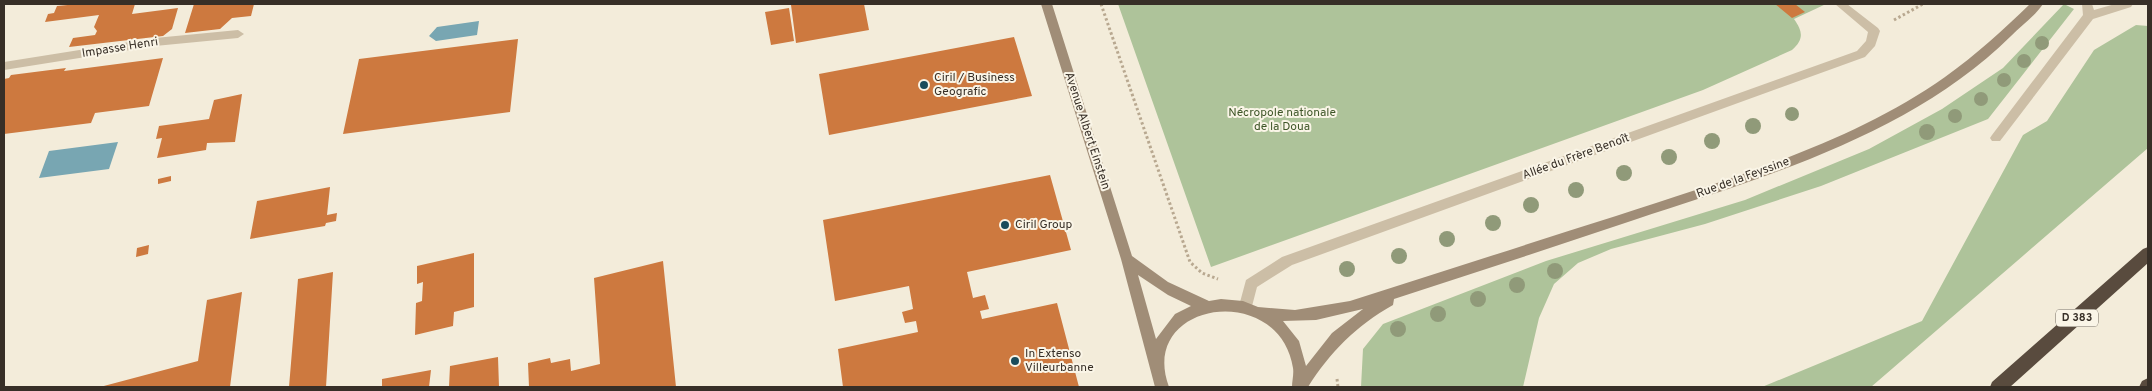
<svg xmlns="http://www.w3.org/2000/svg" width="2152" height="391" viewBox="0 0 2152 391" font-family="Overpass,sans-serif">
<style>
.green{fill:#aec39a}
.water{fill:#78a6b2}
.building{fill:#cd793f}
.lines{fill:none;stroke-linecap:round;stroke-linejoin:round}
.path{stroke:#b8a890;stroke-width:3;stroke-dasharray:2.5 2.5;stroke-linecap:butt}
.lane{fill:#ccbea6;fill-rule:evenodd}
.street{fill:#ccbea6;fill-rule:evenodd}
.secondary{fill:#a08d77;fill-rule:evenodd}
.highway{fill:#594b3e;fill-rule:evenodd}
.tree{fill:#909a79}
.poi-dot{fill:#1a4c5b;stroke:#faf5e7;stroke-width:2}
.labels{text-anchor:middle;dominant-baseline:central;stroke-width:4;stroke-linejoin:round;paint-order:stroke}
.shield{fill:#faf5e7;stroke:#726a61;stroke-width:1}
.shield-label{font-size:11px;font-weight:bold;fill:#372f27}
.street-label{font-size:12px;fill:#372f27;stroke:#faf5e7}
.poi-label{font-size:12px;fill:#372f27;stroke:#faf5e7;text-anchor:start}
.park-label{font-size:12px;fill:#3f5729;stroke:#faf5e7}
</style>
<rect width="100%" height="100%" fill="#f3ecda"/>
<path class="green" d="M1118,4H1826L1794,19C1803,32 1804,39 1792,50L1703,90L1211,267Z
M2064,4L2074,9L1988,119L1821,186L1705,224L1611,249L1578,263L1554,284L1539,318L1523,387H1361L1363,349L1383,324L1546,261L1745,200L1869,149L1942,109L2003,68Z
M2136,25L2148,26V148L1871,387H1762L1922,321L2023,135L2047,121L2094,50Z"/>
<path class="water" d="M479,21L477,35L436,41L429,36L437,27Z
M118,142L109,169L39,178L49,151Z"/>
<path class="building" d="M78,4H135L132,14L178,8L172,29L163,36L69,47L73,38L95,35L97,31L94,27L99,15L45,22L48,14L54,13L57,6Z
M194,4H254L251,16L232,18L220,29L185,33Z
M864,4L869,30L796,43L791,5Z
M1775,4H1795L1805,12L1792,18Z
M789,8L794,41L771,45L765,12Z
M1014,37L1032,96L829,135L819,74Z
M518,39L510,112L343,134L359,59Z
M163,58L149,106L95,113L91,123L4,134V79L9,78L11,75L66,68L64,71Z
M242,94L235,142L207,143L206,150L157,158L162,138L156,139L159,126L209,119L214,100Z
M1050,175L1071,250L967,272L973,298L985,295L989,309L980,311L982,319L1057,303L1079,387H843L838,349L918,332L916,321L905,323L902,312L913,309L909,286L835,301L823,220Z
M171,176V181L158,184V179Z
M330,187L327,215L337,213L336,221L326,223L325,226L250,239L257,201Z
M149,245L148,254L136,257L137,248Z
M474,253V307L454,312L453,326L415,335L416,303L422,301L423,282L417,284V266Z
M663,261L676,387H529L528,363L550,358L551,363L570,359L571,371L600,364L594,278Z
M333,272L326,387H289L298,279Z
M242,292L230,387H100L198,361L207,300Z
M498,357L499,387H449L450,366Z
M431,370L429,387H382V379Z"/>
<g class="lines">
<path class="path" d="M1101,4L1190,262L1202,273L1218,279
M1894,20L1923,4
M1337,379L1338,387"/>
<path class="lane" d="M2082,4H2092L2094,10L2115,4H2133L2131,7L2093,19L2000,141H1992L1990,138L1992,135L2083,15Z"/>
<path class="street" d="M1835,4H1847L1878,28L1880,31L1875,46L1865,57L1292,265L1257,287L1251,310L1246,312L1241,310L1239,306L1246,280L1282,257L1857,51L1866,41L1868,32Z
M238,30L244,34L238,38L155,46L4,70V62L155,38Z"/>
<path class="secondary" d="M1041,4H1052L1132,256L1168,282L1209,301L1221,299L1243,301L1258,307L1295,310L1350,301C1439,273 1527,244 1616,216C1725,180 1851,144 1945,77C1976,55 2003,30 2030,4H2043C2035,16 2021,26 2011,36C1912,134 1763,178 1634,220C1554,247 1474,273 1394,299L1393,305C1356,326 1330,352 1308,387H1292C1292,381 1294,374 1293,368C1279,280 1137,301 1169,387H1155L1121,259ZM1138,275L1168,295L1191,306L1175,314L1156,339ZM1363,309L1332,333L1306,366L1299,341L1283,321L1316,320Z"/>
<path class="highway" d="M2148,247V263L2010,387H1990L1992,382L2143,249Z
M2148,378V387H2139L2142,381Z"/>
</g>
<g class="tree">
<circle cx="2042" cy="43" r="7"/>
<circle cx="2024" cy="61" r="7"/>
<circle cx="2004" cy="80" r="7"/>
<circle cx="1981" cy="99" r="7"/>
<circle cx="1792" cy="114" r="7"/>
<circle cx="1955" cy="116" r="7"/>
<circle cx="1753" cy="126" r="8"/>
<circle cx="1927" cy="132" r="8"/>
<circle cx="1712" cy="141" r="8"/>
<circle cx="1669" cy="157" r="8"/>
<circle cx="1624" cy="173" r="8"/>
<circle cx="1576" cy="190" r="8"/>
<circle cx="1531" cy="205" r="8"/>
<circle cx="1493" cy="223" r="8"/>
<circle cx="1447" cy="239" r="8"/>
<circle cx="1399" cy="256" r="8"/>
<circle cx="1347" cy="269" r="8"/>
<circle cx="1555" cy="271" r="8"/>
<circle cx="1517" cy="285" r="8"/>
<circle cx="1478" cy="299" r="8"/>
<circle cx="1438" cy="314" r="8"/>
<circle cx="1398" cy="329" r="8"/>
</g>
<g class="poi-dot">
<circle cx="924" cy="85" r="5"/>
<circle cx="1005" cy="225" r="5"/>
<circle cx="1015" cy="361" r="5"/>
</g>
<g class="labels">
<rect class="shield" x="2056" y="309.5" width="42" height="17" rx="4"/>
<g class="shield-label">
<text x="2077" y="318">D 383</text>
</g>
<g class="street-label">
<text transform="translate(120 48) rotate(-9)">Impasse Henri</text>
<text transform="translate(1087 131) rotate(72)">Avenue Albert Einstein</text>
<text transform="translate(1576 157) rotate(-20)">Allée du Frère Benoît</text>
<text transform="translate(1743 178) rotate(-20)">Rue de la Feyssine</text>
</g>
<g class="poi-label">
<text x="934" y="78">Ciril / Business<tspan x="934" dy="14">Geografic</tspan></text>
<text x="1015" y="225">Ciril Group</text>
<text x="1025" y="354">In Extenso<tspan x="1025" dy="14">Villeurbanne</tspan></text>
</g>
<g class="park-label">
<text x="1282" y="113">Nécropole nationale<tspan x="1282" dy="14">de la Doua</tspan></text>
</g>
</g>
<rect width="2152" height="391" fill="none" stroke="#372f27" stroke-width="10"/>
</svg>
